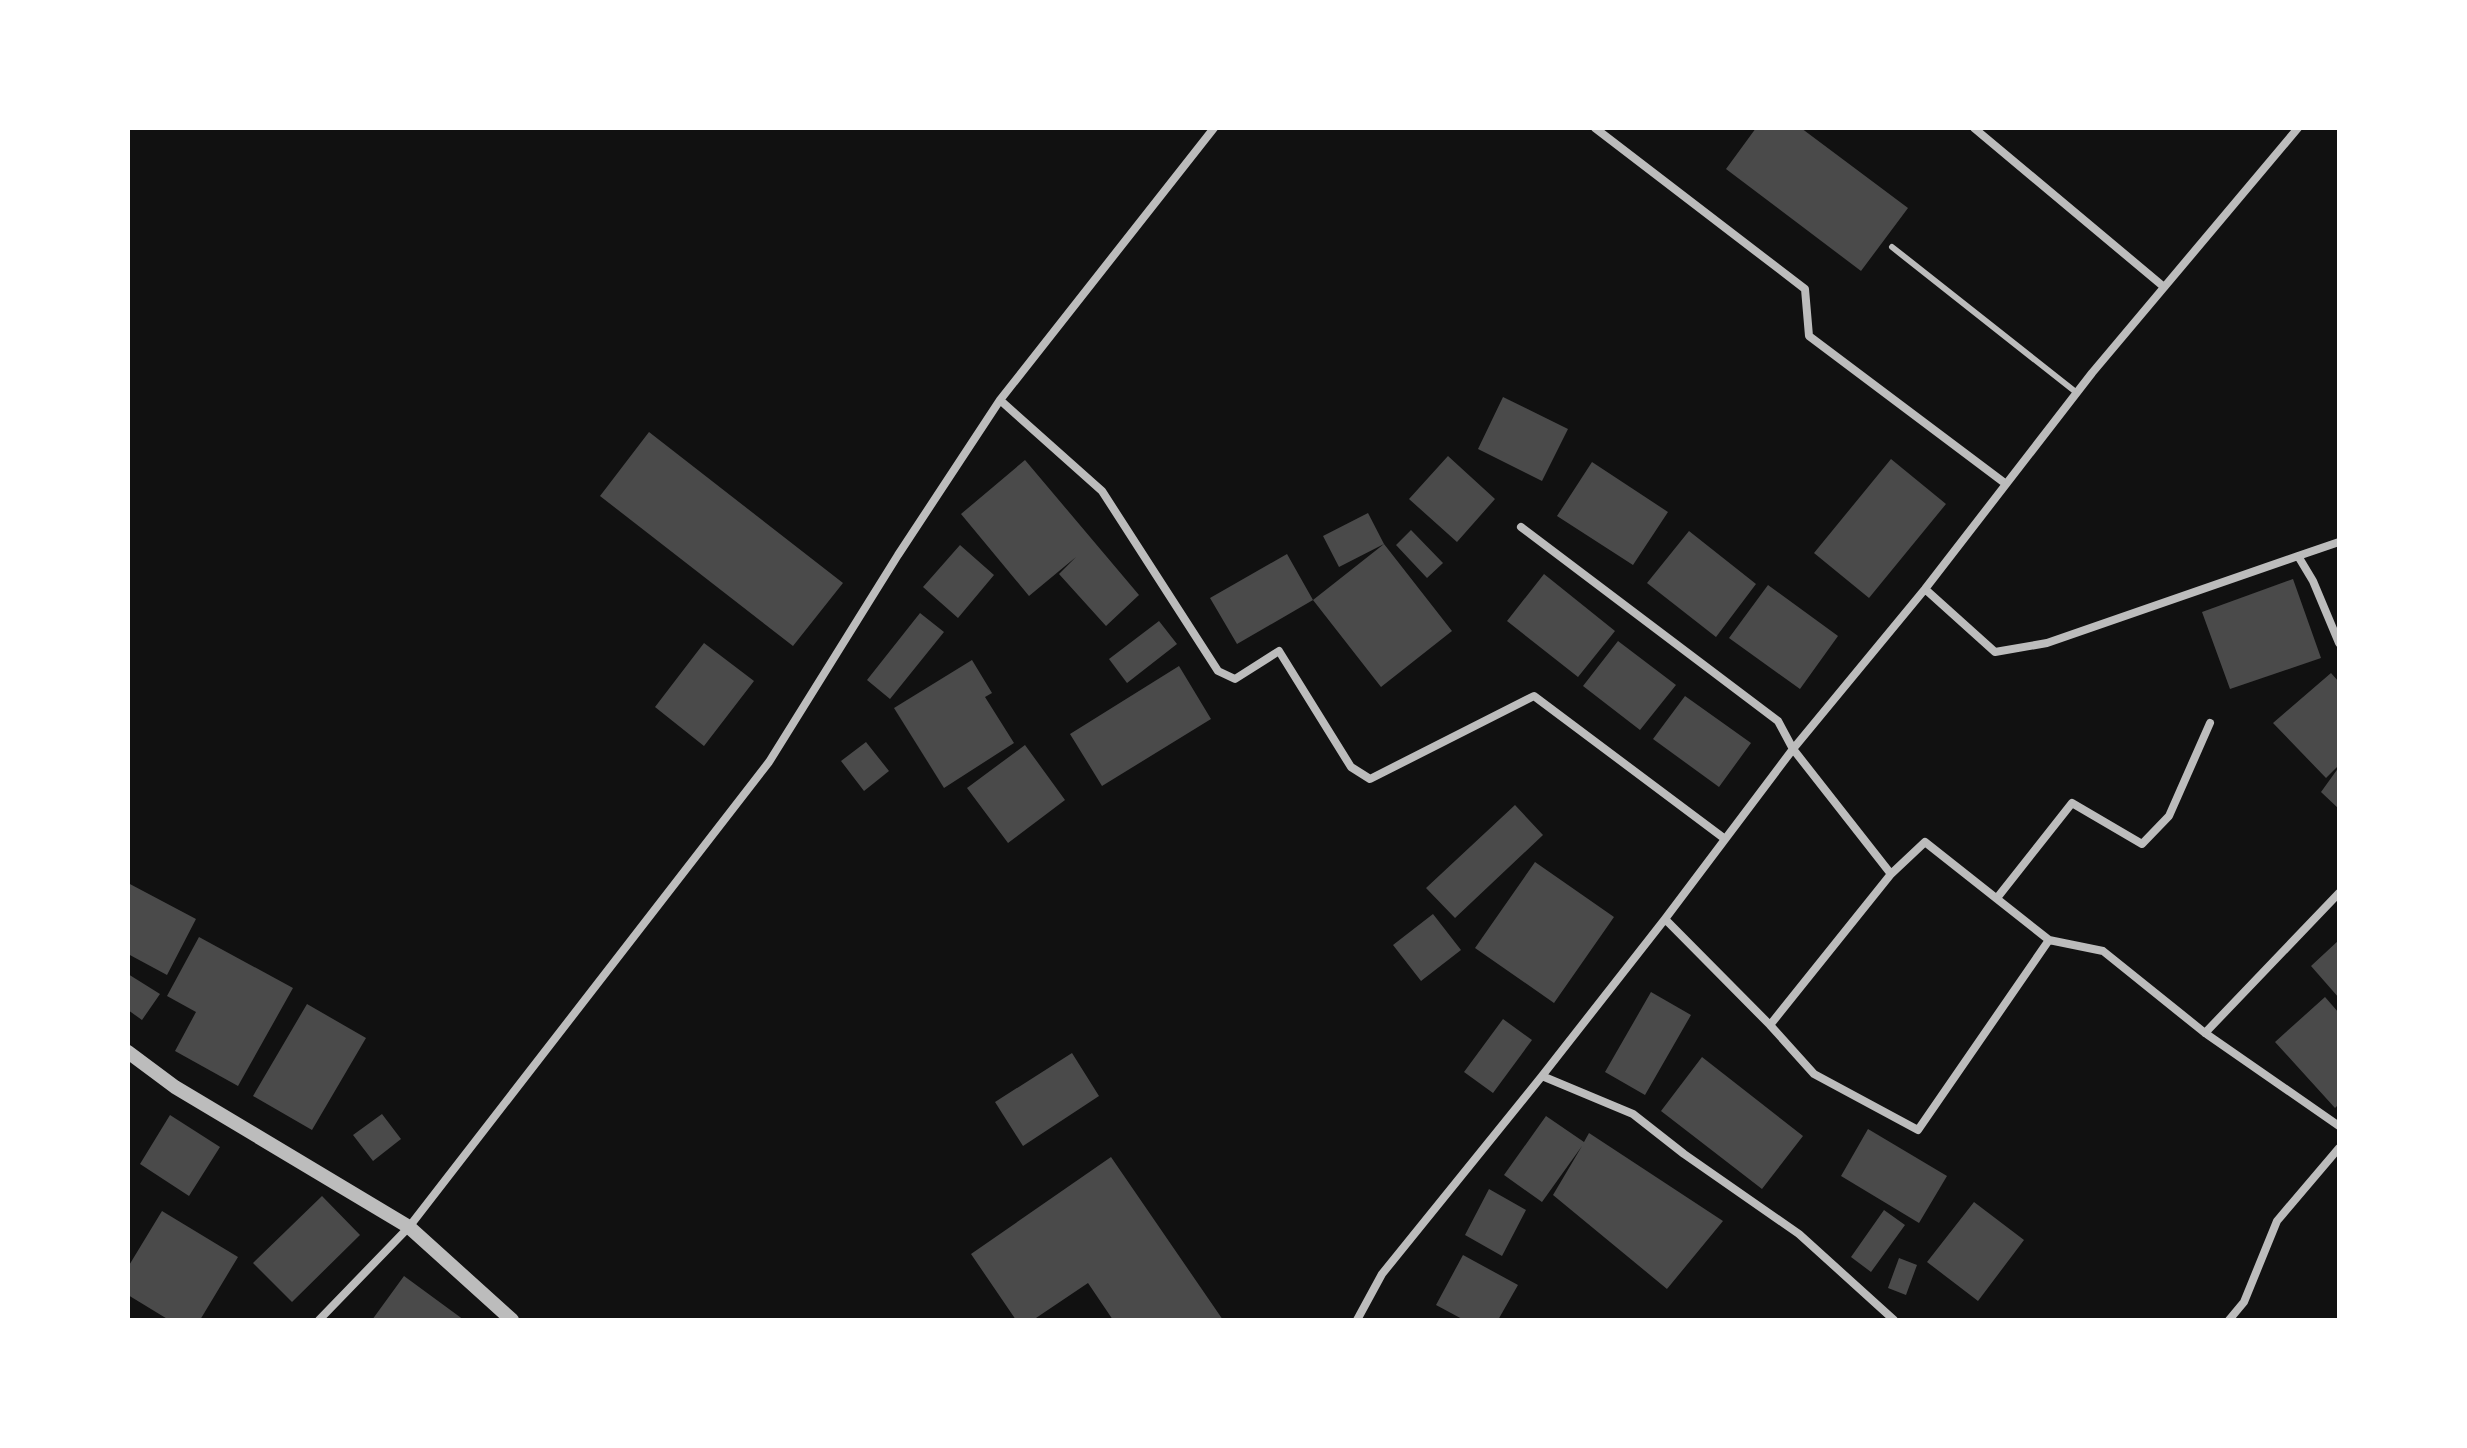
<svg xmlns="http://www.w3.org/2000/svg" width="2467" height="1448" viewBox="0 0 2467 1448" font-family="Karla,sans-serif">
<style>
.building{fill:#4a4a4a}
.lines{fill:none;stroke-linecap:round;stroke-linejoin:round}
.service{stroke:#bcbcbc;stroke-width:6}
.minor{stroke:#bcbcbc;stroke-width:8}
.tertiary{stroke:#bcbcbc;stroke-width:14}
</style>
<rect width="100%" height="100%" fill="#111"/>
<path class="building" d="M1756,128H1801L1908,208L1861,271L1726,169Z
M1503,397L1568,429L1542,481L1478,449Z
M649,432L843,583L793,646L600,496Z
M1448,456L1495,499L1457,542L1409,499Z
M1891,459L1946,504L1869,598L1814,553Z
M1025,460L1139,595L1106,626L1059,574L1076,557L1029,596L961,514Z
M1592,462L1668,512L1633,565L1557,516Z
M1368,513L1384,544L1339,567L1323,536Z
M1411,530L1443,563L1427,578L1396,545Z
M1689,531L1756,584L1716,637L1647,583Z
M1384,544L1452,631L1381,687L1313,600Z
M960,545L994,575L958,618L923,587Z
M1287,554L1313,600L1237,644L1210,598Z
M1544,574L1615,631L1578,677L1507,621Z
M2293,579L2321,658L2230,689L2202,612Z
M1768,585L1838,636L1800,689L1729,638Z
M920,613L944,632L890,699L867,680Z
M1159,621L1177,644L1127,683L1109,659Z
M1618,641L1676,685L1640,730L1583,686Z
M704,643L754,681L704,746L655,707Z
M972,660L992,693L985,697L1014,743L944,788L894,708Z
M1179,666L1211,719L1102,786L1070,734Z
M2331,673L2339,682V765L2326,778L2273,723Z
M1685,696L1751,743L1719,787L1653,739Z
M866,742L889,771L864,791L841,761Z
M1025,745L1065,800L1008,843L967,788Z
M2339,767V809L2321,792Z
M1515,805L1543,835L1455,918L1426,888Z
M1535,862L1614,917L1554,1003L1475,948Z
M128,883L196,919L167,975L128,954Z
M1433,914L1461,950L1421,981L1393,945Z
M199,937L293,988L238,1086L175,1051L196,1012L167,996Z
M2339,940V998L2311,966Z
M128,974L160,994L142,1020L128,1010Z
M1651,992L1691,1015L1645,1095L1605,1072Z
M2325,997L2339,1013V1104L2335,1108L2275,1042Z
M307,1004L366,1038L312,1130L253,1096Z
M1503,1019L1532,1040L1493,1093L1464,1072Z
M1072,1053L1099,1096L1023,1146L995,1102Z
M1702,1057L1803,1136L1762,1189L1661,1111Z
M382,1114L401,1139L373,1161L353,1135Z
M170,1115L220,1147L189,1196L140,1164Z
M1546,1116L1584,1142L1589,1133L1723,1221L1667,1289L1553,1195L1582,1146L1542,1202L1504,1175Z
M1868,1129L1947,1176L1919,1223L1841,1176Z
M1111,1157L1223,1320H1113L1088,1283L1033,1320H1016L971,1254Z
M1489,1189L1526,1210L1502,1256L1465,1235Z
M322,1196L360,1235L292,1302L253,1263Z
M1974,1202L2024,1240L1978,1301L1927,1262Z
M1884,1210L1905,1225L1871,1272L1851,1257Z
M162,1211L238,1257L200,1320H169L128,1295V1267Z
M1463,1255L1518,1285L1498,1320H1464L1436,1305Z
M1899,1258L1917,1265L1906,1295L1888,1288Z
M404,1276L464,1320H372Z"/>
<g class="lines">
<path class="service" d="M1892,247L2077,393"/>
<path class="minor" d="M1595,128L1805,289L1809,336L2006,484
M1974,128L2164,287
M1000,400L1102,491L1218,671L1235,679L1279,651L1351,767L1370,779L1534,696L1725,839
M1521,527L1778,721L1793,749L1891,874L1770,1025L1665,919
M2298,556L2339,542
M1925,589L1995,652L2047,643L2298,556L2313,581L2339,643
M1891,874L1925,842L2049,940L2103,951L2205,1033L2339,1126
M1997,898L2072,803L2142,844L2169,816L2210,723
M1770,1025L1814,1074L1918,1130L2049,940
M2205,1033L2339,893
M1542,1076L1633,1114L1684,1154L1799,1234L1894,1320
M319,1320L409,1227L769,762L898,555L1000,400L1214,128
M1357,1320L1382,1274L1542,1076L1665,919L1793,749L1925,589L2092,373L2298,128
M2229,1320L2244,1302L2277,1221L2339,1148"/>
<path class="tertiary" d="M128,1052L175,1087L409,1227L512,1320"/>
</g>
<rect width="2467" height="1448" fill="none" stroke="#ffffff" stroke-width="260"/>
</svg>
